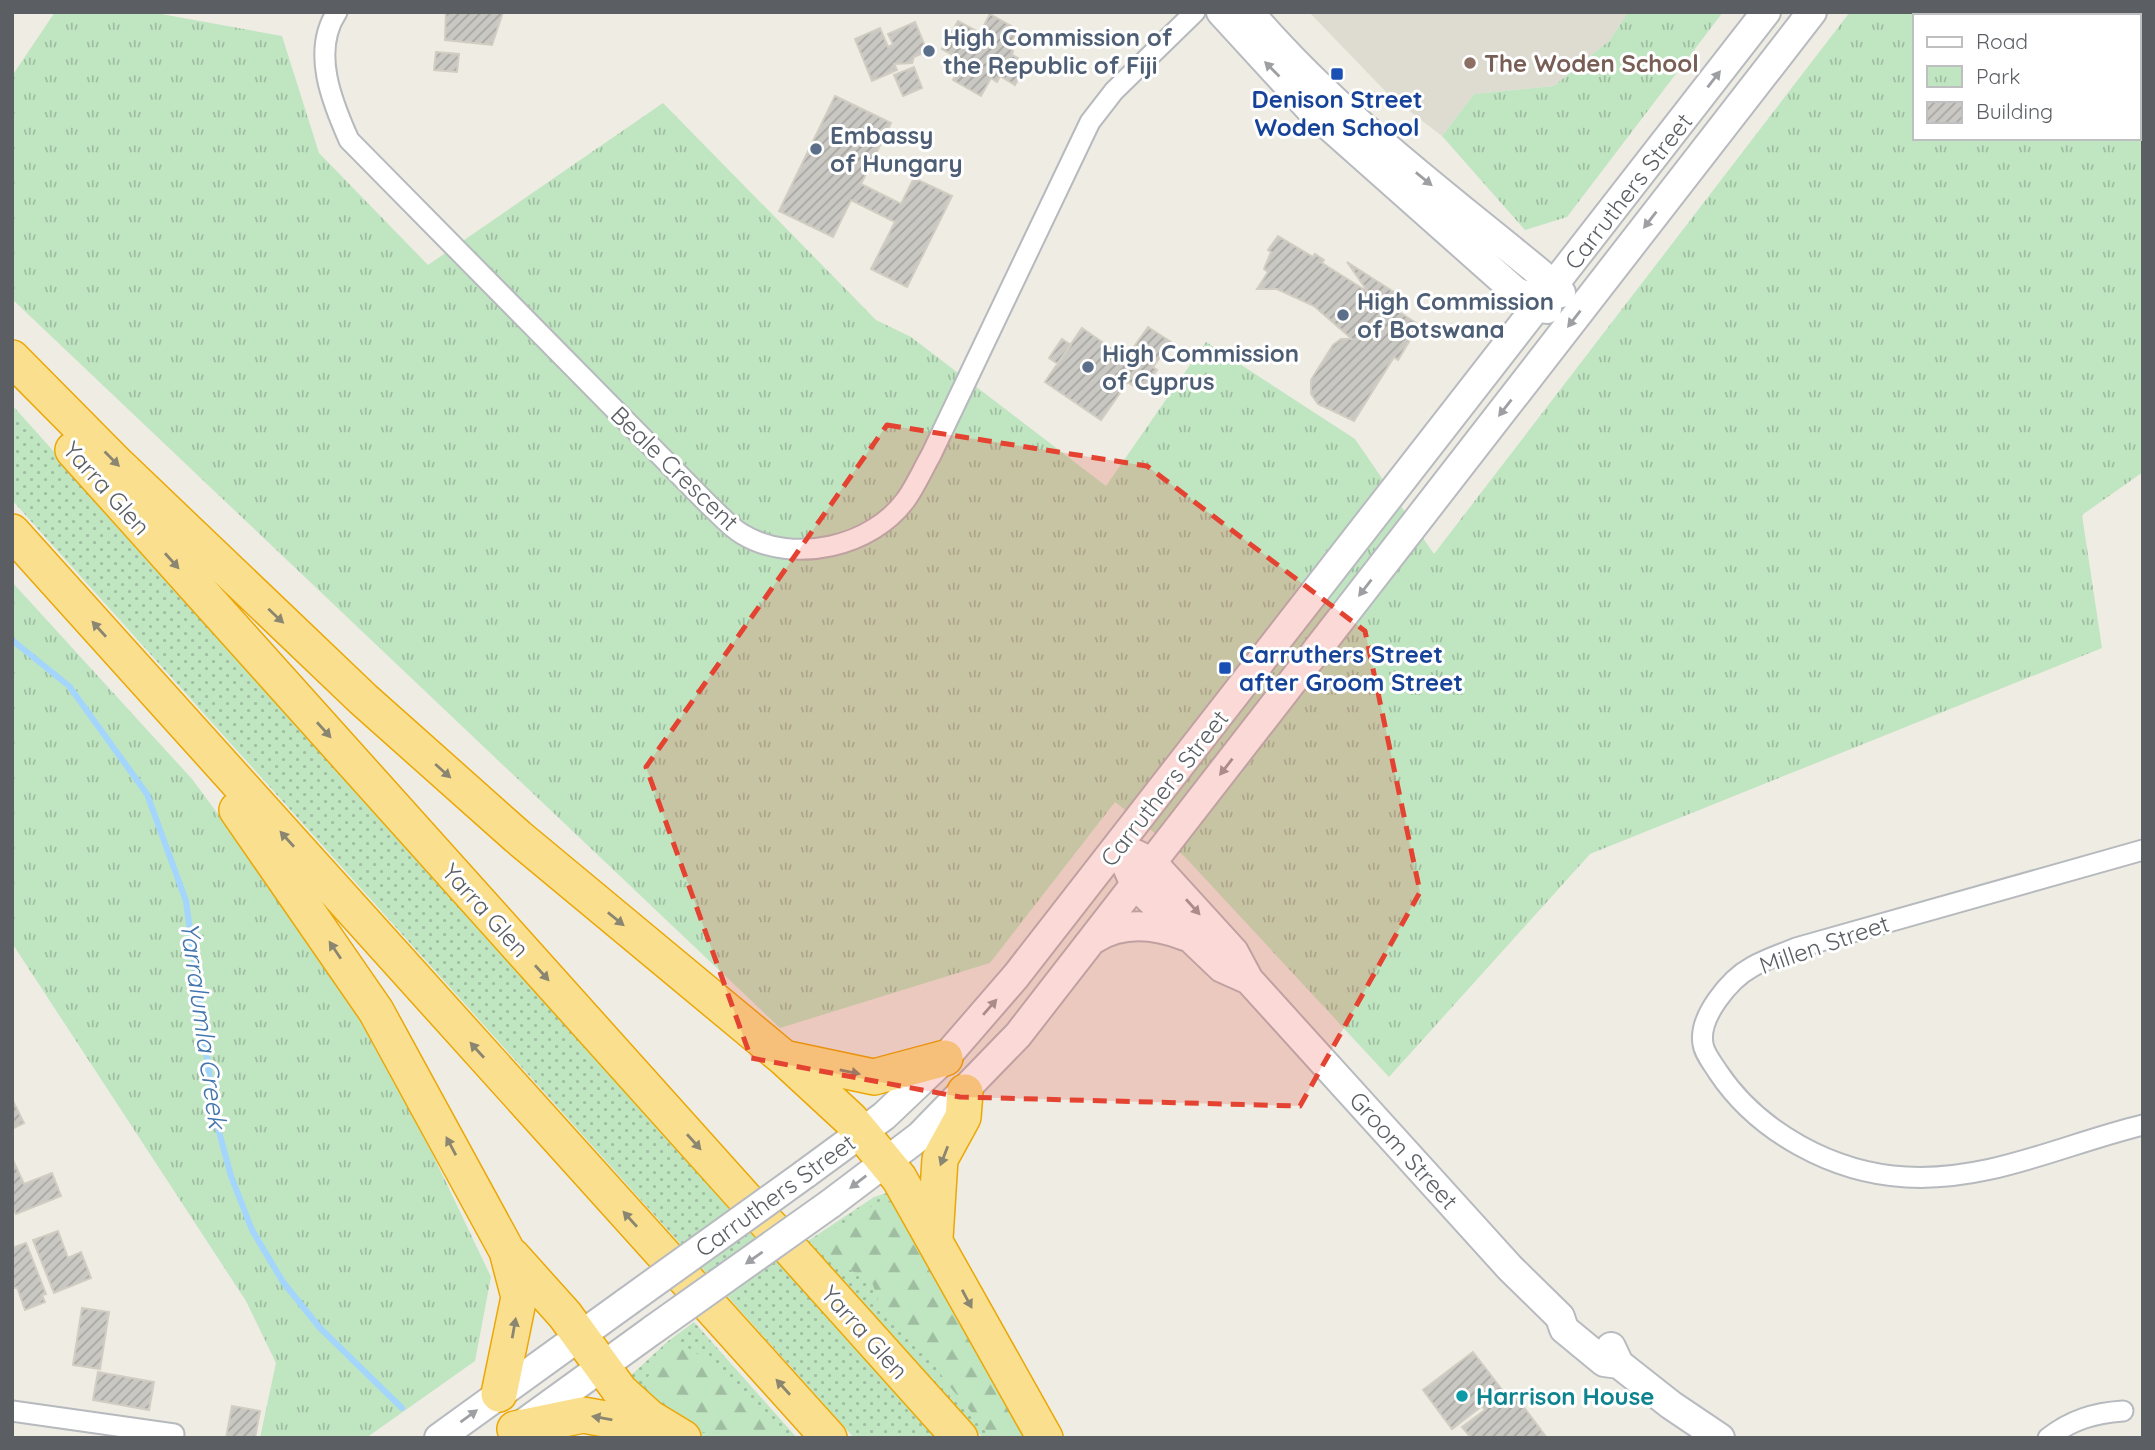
<svg xmlns="http://www.w3.org/2000/svg" width="2155" height="1450" viewBox="0 0 2155 1450" font-family="Quicksand,sans-serif">
<style>
.education{fill:#dedbd1}
.grass{fill:url(#grass-dots)}
.forest{fill:url(#forest-firs)}
.park{fill:url(#park-tufts);fill-rule:evenodd}
.lines{fill:none;stroke-linecap:round;stroke-linejoin:round}
.stream{stroke:#a4d5fd;stroke-width:6}
.building{fill:url(#building-hatch);stroke:#d2cdc2;stroke-width:2}
.street-casing{stroke:#b6b9bd;stroke-width:23}
.secondary-casing{stroke:#b7babf;stroke-width:32}
.highway-casing{stroke:#eba706;stroke-width:38}
.street{stroke:#fff;stroke-width:19}
.secondary{stroke:#fff;stroke-width:28}
.highway{stroke:#fae08e;stroke-width:35}
.secondary-bridge-casing{stroke:#b7babf;stroke-width:32;stroke-linecap:butt}
.secondary-bridge{stroke:#fff;stroke-width:28}
.oneway{fill:#9d9fa2}
.oneway2{fill:#8b8671}
.marked{fill:#e54332;fill-opacity:0.2;stroke:#e54332;stroke-width:5;stroke-dasharray:14 9;stroke-linejoin:round}
.service-dot{fill:#5c6f8a;stroke:#fff;stroke-width:2.5}
.education-dot{fill:#8d6e63;stroke:#fff;stroke-width:2.5}
.transit-dot{fill:#1a4fb4;stroke:#fff;stroke-width:2.5}
.culture-dot{fill:#0f9aa8;stroke:#fff;stroke-width:2.5}
.labels{text-anchor:middle;dominant-baseline:central;stroke-width:6;stroke-linejoin:round;paint-order:stroke}
.service-label{font-size:24px;font-weight:bold;fill:#4e5e75;stroke:#fff;text-anchor:start}
.education-label{font-size:24px;font-weight:bold;fill:#785e54;stroke:#fff;text-anchor:start}
.transit-label{font-size:24px;font-weight:bold;fill:#164399;stroke:#fff}
.street-label{font-size:24px;fill:#5b5f64;stroke:#fff}
.culture-label{font-size:24px;font-weight:bold;fill:#0d838f;stroke:#fff;text-anchor:start}
.water-label{font-size:26px;font-style:italic;fill:#4275ae;stroke:#fff}
</style>
<defs>
<pattern id="grass-dots" width="8" height="8" patternUnits="userSpaceOnUse" patternTransform="scale(1.75)"><rect width="8" height="8" fill="#c0e5c1"/><path d="M2 2h.1M6 6h.1" fill="none" stroke="#9fbda0" stroke-width="1.8" stroke-linecap="round"/></pattern>
<pattern id="forest-firs" width="22" height="20" patternUnits="userSpaceOnUse" patternTransform="scale(1.75)"><rect width="22" height="20" fill="#c0e5c1"/><path d="M5 1l3.5 6h-7zM16 11l3.5 6h-7z" fill="#9fbda0"/></pattern>
<pattern id="park-tufts" width="24" height="20" patternUnits="userSpaceOnUse" patternTransform="scale(1.75)"><rect width="24" height="20" fill="#c0e5c1"/><path d="M3 7l-1-3M5 7V3M7 7l1-3M15 17l-1-3M17 17v-4M19 17l1-3" fill="none" stroke="#9fbda0"/></pattern>
<pattern id="building-hatch" width="6" height="6" patternUnits="userSpaceOnUse" patternTransform="scale(1.75)"><rect width="6" height="6" fill="#cac8c3"/><path d="M-1 1l2-2M0 6l6-6M5 7l2-2" fill="none" stroke="#a7a6a2"/></pattern>
</defs>
<rect width="100%" height="100%" fill="#eeece3"/>
<path class="education" d="M1309,12H1628L1609,41L1554,86L1474,94L1442,136L1390,96Z"/>
<path class="grass" d="M12,405L941,1438H854L817,1396L12,500Z
M890,1192L1033,1438H983L808,1241L874,1197Z
M694,1322L797,1438H700L627,1379L667,1342Z"/>
<path class="forest" d="M884,1199L894,1202L1025,1438H993L946,1382L923,1347L904,1336L881,1309L872,1282C853,1269 829,1266 820,1241L825,1234Z
M679,1342L723,1371L787,1438H731L721,1433L700,1432L675,1418L643,1390C648,1374 662,1348 679,1342Z"/>
<path class="park" d="M55,12H150L282,36L319,153L428,265L663,103L876,320L911,337L1106,486L1206,342L1355,439L1434,554L1850,12H2143V472L2082,515L2102,648L1590,854L1389,1077L1185,857L1115,802L990,963L780,1028L12,299V76ZM1915,16H2139V138H1915Z
M1628,12H1723L1567,217L1525,230L1442,136L1474,94L1554,86L1609,41Z
M12,582L192,779L365,1012L491,1277L475,1361L366,1438H260L276,1363L246,1301L12,943Z"/>
<g class="lines">
<path class="stream" d="M12,640L69,686L147,794L186,901L215,1117L231,1176L252,1230L283,1282L320,1328L402,1408"/>
</g>
<path class="building" d="M446,12H503L492,45L445,40Z
M990,14L1018,30L1008,48L1013,51L1012,55L1027,63L1015,85L1000,76L997,82L991,78L981,96L953,80L964,61L942,49L958,21L980,33Z
M915,22L927,51L914,57L912,63L894,64L897,70L872,81L855,39L880,28L888,47L893,44L888,34Z
M436,52L459,54L457,72L434,70Z
M914,67L922,88L903,96L894,75Z
M835,96L891,123L861,184L901,204L914,178L952,196L907,287L871,269L895,222L851,200L833,237L779,211Z
M1278,236L1313,257L1315,254L1324,260L1322,263L1368,292L1347,262L1408,301L1389,305L1419,325L1398,360L1394,357L1354,421L1318,404L1311,394V380L1333,345L1341,339H1352L1314,306L1277,289H1257L1268,272L1264,269L1271,252L1268,250Z
M1148,327L1171,342L1153,367L1157,370L1142,392L1128,382L1138,367L1126,358Z
M1082,328L1138,367L1101,420L1045,382Z
M1062,339L1071,345L1058,364L1049,358Z
M12,1099L24,1123L12,1129Z
M12,1158L24,1184L52,1173L61,1196L16,1214L12,1205Z
M58,1231L68,1258L81,1252L91,1278L54,1293L33,1240Z
M26,1243L46,1294L42,1295L45,1302L25,1310L17,1287L12,1289V1248Z
M82,1308L109,1312L100,1369L73,1365Z
M1473,1352L1503,1391L1490,1401L1493,1404L1511,1390L1547,1438H1471L1462,1427L1485,1410L1482,1406L1452,1429L1423,1390Z
M98,1372L154,1382L149,1410L93,1400Z
M232,1406L260,1411L255,1438H226Z"/>
<g class="lines">
<defs>
<path id="street" d="M337,12C311,51 332,102 349,140L709,505C719,514 730,527 742,534C793,565 873,547 907,498C916,485 923,469 931,455L1090,122L1114,91L1195,12
M2143,850L1796,948C1782,954 1766,959 1752,967C1730,979 1698,1017 1703,1044C1704,1053 1713,1064 1718,1072C1758,1132 1833,1173 1906,1177C1989,1182 2064,1144 2143,1125
M12,1411L174,1434
M2048,1438C2071,1420 2094,1413 2123,1411"/>
<path id="secondary" d="M1221,12L1310,109L1515,291C1527,299 1547,297 1561,293
M1249,12C1335,113 1439,190 1541,274L1547,309
M1135,854L1152,862L1234,952L1249,980L1510,1268L1560,1317L1564,1329L1604,1362L1619,1364
M1128,869L1135,885L1222,968L1249,980
M1094,939C1122,921 1154,924 1185,936
M805,1174L884,1116L945,1058L1016,976L1766,12
M830,1204L920,1136L1018,1035L1812,12
M1611,1347L1619,1364L1671,1405L1720,1438
M520,1426L654,1329
M439,1438L627,1302"/>
<path id="highway" d="M12,358L118,465L363,699L518,837L784,1058L850,1119L899,1178L1045,1438
M73,450L960,1438
M12,532L829,1438
M237,810L376,1011L507,1251L519,1297L499,1394
M784,1058L874,1077L945,1058
M935,1238L940,1159L963,1117L965,1092
M512,1256L565,1315L620,1391L650,1418L683,1438
M515,1429L583,1415L622,1422L657,1434"/>
</defs>
<use href="#street" class="street-casing"/>
<use href="#secondary" class="secondary-casing"/>
<use href="#highway" class="highway-casing"/>
<use href="#street" class="street"/>
<use href="#secondary" class="secondary"/>
<use href="#highway" class="highway"/>
<defs>
<path id="secondary-bridge" d="M627,1302L805,1174
M654,1329L830,1204"/>
</defs>
<use href="#secondary-bridge" class="secondary-bridge-casing"/>
<use href="#secondary-bridge" class="secondary-bridge"/>
</g>
<defs><path id="oneway-solid" d="M-6-.8H1V-3.2L6.5 0L1 3.2V.8H-6Z" transform="scale(1.75)"/></defs>
<g class="oneway">
<use href="#oneway-solid" transform="translate(1272 69) rotate(-135)"/>
<use href="#oneway-solid" transform="translate(1714 79) rotate(-52)"/>
<use href="#oneway-solid" transform="translate(1424 179) rotate(39)"/>
<use href="#oneway-solid" transform="translate(1650 220) rotate(128)"/>
<use href="#oneway-solid" transform="translate(1574 319) rotate(128)"/>
<use href="#oneway-solid" transform="translate(1505 408) rotate(128)"/>
<use href="#oneway-solid" transform="translate(1365 588) rotate(128)"/>
<use href="#oneway-solid" transform="translate(1226 767) rotate(128)"/>
<use href="#oneway-solid" transform="translate(1193 907) rotate(48)"/>
<use href="#oneway-solid" transform="translate(990 1007) rotate(-49)"/>
<use href="#oneway-solid" transform="translate(858 1182) rotate(142)"/>
<use href="#oneway-solid" transform="translate(754 1258) rotate(145)"/>
<use href="#oneway-solid" transform="translate(469 1416) rotate(-36)"/>
</g>
<g class="oneway2">
<use href="#oneway-solid" transform="translate(112 459) rotate(45)"/>
<use href="#oneway-solid" transform="translate(172 561) rotate(48)"/>
<use href="#oneway-solid" transform="translate(276 616) rotate(43)"/>
<use href="#oneway-solid" transform="translate(99 629) rotate(-132)"/>
<use href="#oneway-solid" transform="translate(324 730) rotate(48)"/>
<use href="#oneway-solid" transform="translate(443 771) rotate(42)"/>
<use href="#oneway-solid" transform="translate(287 839) rotate(-132)"/>
<use href="#oneway-solid" transform="translate(616 919) rotate(39)"/>
<use href="#oneway-solid" transform="translate(335 950) rotate(-124)"/>
<use href="#oneway-solid" transform="translate(542 973) rotate(48)"/>
<use href="#oneway-solid" transform="translate(477 1050) rotate(-132)"/>
<use href="#oneway-solid" transform="translate(850 1072) rotate(12)"/>
<use href="#oneway-solid" transform="translate(694 1142) rotate(48)"/>
<use href="#oneway-solid" transform="translate(451 1146) rotate(-118)"/>
<use href="#oneway-solid" transform="translate(944 1156) rotate(111)"/>
<use href="#oneway-solid" transform="translate(630 1219) rotate(-132)"/>
<use href="#oneway-solid" transform="translate(967 1299) rotate(62)"/>
<use href="#oneway-solid" transform="translate(514 1328) rotate(-80)"/>
<use href="#oneway-solid" transform="translate(783 1387) rotate(-132)"/>
<use href="#oneway-solid" transform="translate(602 1418) rotate(-170)"/>
</g>
<path class="marked" d="M887,425L1147,466L1365,631L1420,892L1300,1106L960,1097L751,1058L646,767Z"/>
<g class="service-dot">
<circle cx="929" cy="51" r="7"/>
<circle cx="816" cy="149" r="7"/>
<circle cx="1343" cy="315" r="7"/>
<circle cx="1088" cy="367" r="7"/>
</g>
<circle class="education-dot" cx="1470" cy="63" r="7"/>
<g class="transit-dot">
<rect x="1330" y="67" width="14" height="14" rx="3.5"/>
<rect x="1218" y="661" width="14" height="14" rx="3.5"/>
</g>
<circle class="culture-dot" cx="1462" cy="1396" r="7"/>
<g class="labels">
<g class="service-label">
<text x="943" y="37">High Commission of<tspan x="943" dy="28">the Republic of Fiji</tspan></text>
<text x="830" y="135">Embassy<tspan x="830" dy="28">of Hungary</tspan></text>
<text x="1357" y="301">High Commission<tspan x="1357" dy="28">of Botswana</tspan></text>
<text x="1102" y="353">High Commission<tspan x="1102" dy="28">of Cyprus</tspan></text>
</g>
<g class="education-label">
<text x="1484" y="63">The Woden School</text>
</g>
<g class="transit-label">
<text x="1337" y="99">Denison Street<tspan x="1337" dy="28">Woden School</tspan></text>
<text x="1239" y="654" text-anchor="start">Carruthers Street<tspan x="1239" dy="28">after Groom Street</tspan></text>
</g>
<g class="street-label">
<text transform="translate(1628 191) rotate(-52)">Carruthers Street</text>
<text transform="translate(675 468) rotate(44)">Beale Crescent</text>
<text transform="translate(107 488) rotate(48)">Yarra Glen</text>
<text transform="translate(1164 788) rotate(-52)">Carruthers Street</text>
<text transform="translate(486 910) rotate(48)">Yarra Glen</text>
<text transform="translate(1824 944) rotate(-19)">Millen Street</text>
<text transform="translate(1404 1150) rotate(48)">Groom Street</text>
<text transform="translate(775 1195) rotate(-36)">Carruthers Street</text>
<text transform="translate(865 1332) rotate(48)">Yarra Glen</text>
</g>
<g class="culture-label">
<text x="1476" y="1396">Harrison House</text>
</g>
<g class="water-label">
<text transform="translate(204 1025) rotate(82)">Yarralumla Creek</text>
</g>
</g>
<rect width="2155" height="1450" fill="none" stroke="#5b5f64" stroke-width="28"/>
<rect x="1913" y="14" width="228" height="126" fill="#ffffff" stroke="#bdbfc1" stroke-width="2"/>
<rect x="1927" y="37" width="35" height="10" fill="#ffffff" stroke="#bdbfc1" stroke-width="2"/>
<text x="1976" y="49" font-size="21" fill="#5b5f64">Road</text>
<rect x="1927" y="66" width="35" height="21" fill="url(#park-tufts)" stroke="#bdbfc1" stroke-width="2"/>
<text x="1976" y="84" font-size="21" fill="#5b5f64">Park</text>
<rect x="1927" y="102" width="35" height="21" fill="url(#building-hatch)" stroke="#bdbfc1" stroke-width="2"/>
<text x="1976" y="119" font-size="21" fill="#5b5f64">Building</text>
</svg>
